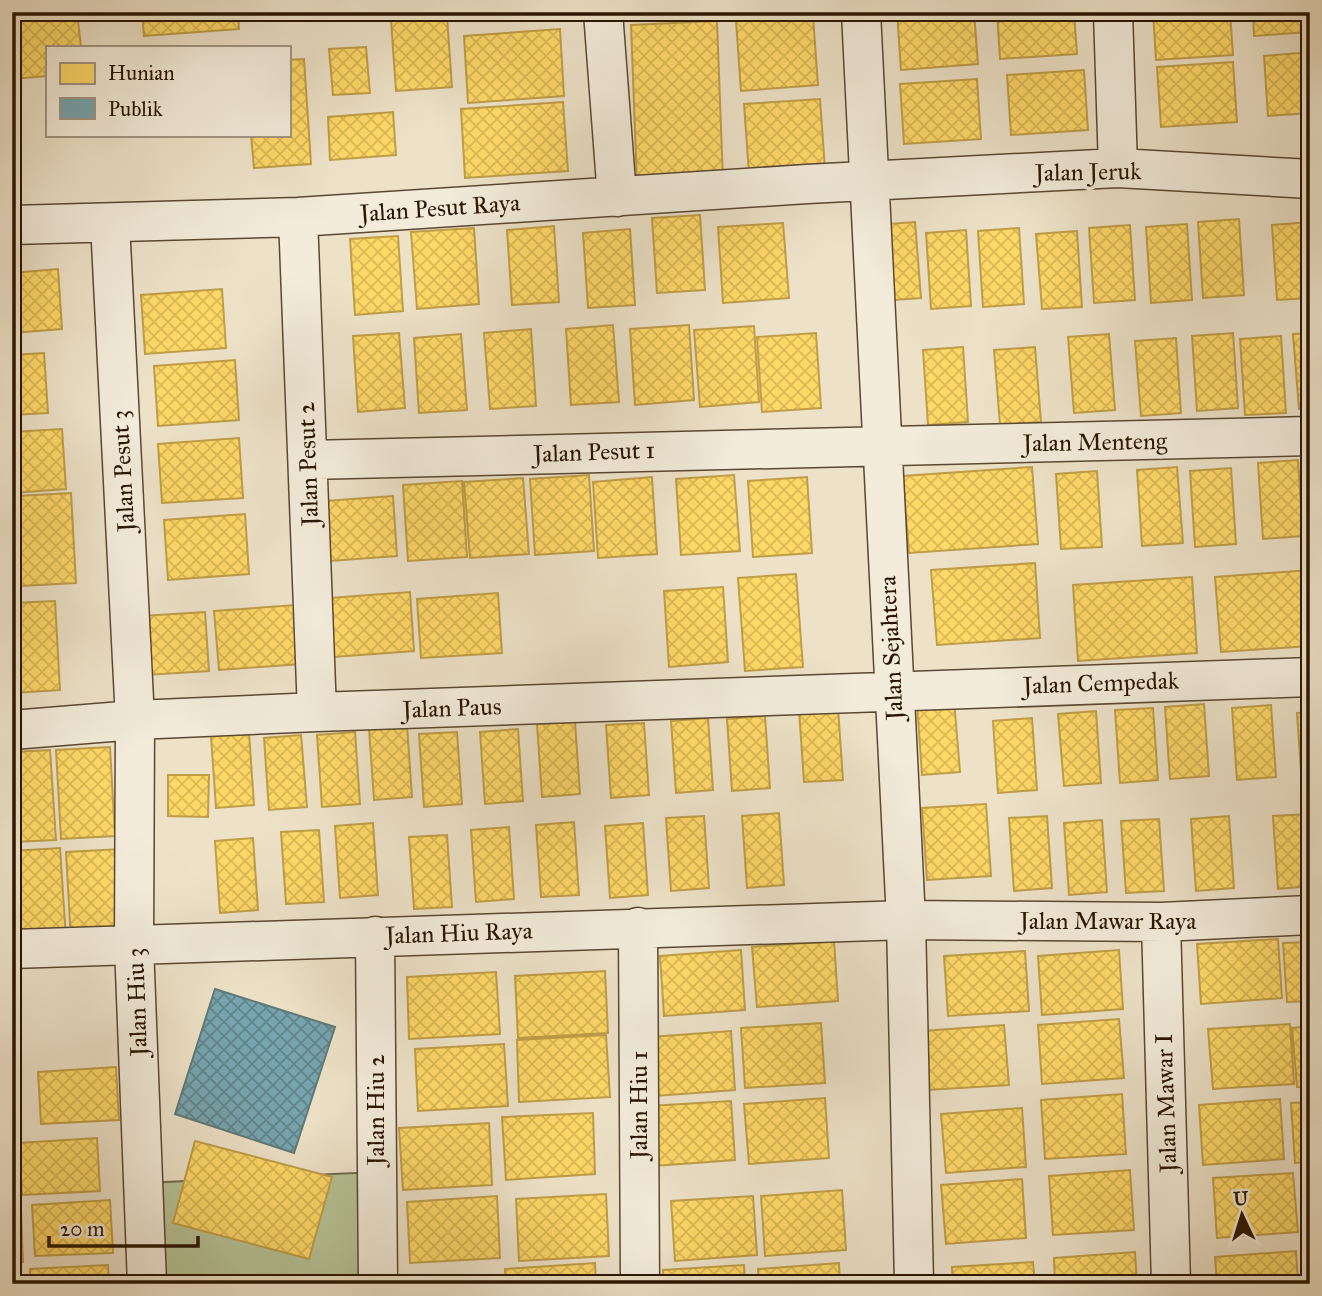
<svg xmlns="http://www.w3.org/2000/svg" width="1322" height="1296" viewBox="0 0 1322 1296" font-family="'IM FELL Great Primer',serif">
<style>
.garden{fill:#b6c498;stroke:#706c4c;stroke-width:2}
.homes{fill:url(#homes-cross-hatch);stroke:#bf9e47;stroke-width:2}
.public{fill:url(#public-cross-hatch);stroke:#5f7a7a;stroke-width:2}
.lines{fill:none;stroke-linecap:round;stroke-linejoin:round}
.street-casing{stroke:#5a4832;stroke-width:41}
.street{stroke:#f3ecdb;stroke-width:38}
.labels{text-anchor:middle;dominant-baseline:central;stroke-width:7;stroke-linejoin:round;paint-order:stroke}
.street-label{font-size:24px;fill:#291500;stroke:#f3ecdb}
</style>
<defs>
<pattern id="homes-cross-hatch" width="8" height="8" patternUnits="userSpaceOnUse" patternTransform="scale(1.75)"><rect width="8" height="8" fill="#ffd966"/><path d="M0 0l8 8M0 8l8-8" fill="none" stroke="#dbb957"/></pattern>
<pattern id="public-cross-hatch" width="8" height="8" patternUnits="userSpaceOnUse" patternTransform="scale(1.75)"><rect width="8" height="8" fill="#76a5af"/><path d="M0 0l8 8M0 8l8-8" fill="none" stroke="#61858c"/></pattern>
</defs>
<rect width="100%" height="100%" fill="#ede2c8"/>
<filter id="stains"><feTurbulence type="fractalNoise" baseFrequency=".00286" numOctaves="4"/><feColorMatrix values="0 0 0 0 .2 0 0 0 0 .09 0 0 0 0 .02 0 0 0 .5 -.17"/></filter>
<radialGradient id="worn" r=".72"><stop offset=".6" stop-color="#630" stop-opacity="0"/><stop offset="1" stop-color="#630" stop-opacity=".3"/></radialGradient>
<path class="garden" d="M376,1172L378,1284H147L144,1183Z"/>
<path class="homes" d="M12,12H77L81,47H47V76L12,79Z
M142,12H238L239,29L144,36Z
M642,12H718L642,18Z
M897,12H974L978,64L901,70Z
M997,12H1074L1077,54L1000,59Z
M1153,12H1230L1233,55L1156,60Z
M1253,12H1310V32L1254,36Z
M447,16L452,87L396,91L391,20Z
M813,16L818,85L741,91L736,21Z
M717,21L723,181L637,184L631,25Z
M560,29L564,96L468,103L464,36Z
M366,47L370,93L333,95L329,49Z
M1310,52V113L1268,116L1264,56Z
M304,59L311,164L254,168L251,135H289V60Z
M1233,62L1237,122L1161,127L1157,67Z
M1084,70L1088,130L1011,135L1007,75Z
M977,79L981,139L904,144L900,84Z
M820,99L825,169L749,174L744,104Z
M563,102L568,171L465,178L461,109Z
M393,112L396,155L330,160L328,117Z
M700,215L705,290L657,293L652,218Z
M1239,219L1244,295L1203,298L1198,222Z
M915,222L921,298L880,301L874,225Z
M1310,222V298L1277,300L1272,225Z
M783,223L789,298L723,303L718,227Z
M1187,224L1192,300L1151,303L1146,227Z
M1130,225L1135,300L1094,303L1089,228Z
M554,226L559,302L512,305L507,230Z
M474,228L479,304L417,309L411,232Z
M1019,228L1024,304L983,307L978,231Z
M630,229L635,305L588,308L583,233Z
M966,230L971,306L931,309L926,233Z
M1077,231L1082,307L1042,309L1036,234Z
M398,236L403,311L355,315L350,239Z
M58,269L62,329L12,333V273Z
M222,289L226,348L145,354L141,295Z
M613,325L619,402L571,405L566,329Z
M689,325L694,400L635,405L630,329Z
M754,326L759,402L700,407L694,330Z
M531,329L536,406L490,409L484,333Z
M399,333L405,408L358,412L353,336Z
M816,333L821,408L762,412L757,337Z
M1233,333L1238,408L1197,411L1192,336Z
M1310,333V408L1299,409L1293,334Z
M461,334L467,410L419,413L414,338Z
M1109,334L1115,410L1074,413L1068,337Z
M1281,336L1286,413L1245,415L1240,339Z
M1176,338L1181,413L1141,416L1135,341Z
M963,347L968,422L928,425L923,350Z
M1035,347L1041,422L1000,425L994,350Z
M44,353L48,413L12,415V355Z
M235,360L239,420L158,426L154,366Z
M62,429L66,489L12,493V432Z
M239,438L243,498L162,503L158,444Z
M1298,460L1303,536L1263,539L1258,463Z
M1032,467L1038,544L909,553L903,476Z
M1177,467L1183,543L1142,546L1137,470Z
M1231,468L1236,544L1195,547L1190,471Z
M1097,471L1102,547L1061,549L1056,474Z
M589,475L594,551L535,555L530,479Z
M734,475L740,551L681,555L676,479Z
M652,477L657,554L598,558L593,482Z
M807,477L812,553L753,557L748,481Z
M523,478L529,554L470,558L464,482Z
M462,481L467,557L408,561L403,485Z
M71,493L76,583L21,586L17,496Z
M393,496L397,556L316,562L312,502Z
M245,514L249,574L168,580L164,520Z
M1035,563L1040,638L937,645L931,570Z
M1310,570V646L1221,652L1215,577Z
M796,574L803,667L745,671L738,578Z
M1192,577L1197,653L1078,661L1073,585Z
M723,587L728,662L669,667L664,591Z
M410,592L414,651L334,657L330,598Z
M498,593L502,653L421,658L417,599Z
M55,601L60,690L12,693V603Z
M296,605L300,664L219,670L214,611Z
M205,612L209,671L146,675L142,616Z
M954,700L960,772L922,775L917,703Z
M1204,704L1209,776L1170,779L1165,707Z
M1271,705L1276,777L1237,780L1232,708Z
M838,708L843,780L804,782L799,710Z
M1153,708L1158,780L1120,783L1115,710Z
M1096,711L1101,783L1064,786L1058,714Z
M1310,712V785L1302,786L1297,713Z
M765,716L770,788L732,791L727,719Z
M708,718L713,790L676,793L671,721Z
M1032,718L1037,790L998,793L993,721Z
M575,722L580,794L542,797L537,724Z
M644,723L649,795L611,798L606,725Z
M407,725L412,797L374,800L369,728Z
M518,729L523,801L485,804L480,732Z
M355,732L360,804L322,807L317,735Z
M457,732L462,804L424,807L419,734Z
M249,733L254,805L216,808L211,736Z
M301,735L307,807L269,810L264,738Z
M110,747L115,836L61,839L56,750Z
M50,750L56,840L12,842V752Z
M168,775H209L208,817L168,816Z
M986,804L991,876L927,880L922,808Z
M779,813L784,885L747,888L742,816Z
M1310,814V886L1278,889L1273,816Z
M704,816L709,888L671,891L666,818Z
M1047,816L1052,888L1014,891L1009,818Z
M1229,816L1234,888L1196,891L1191,819Z
M1159,819L1164,891L1126,893L1121,821Z
M1102,820L1107,892L1069,895L1064,823Z
M574,822L579,895L541,897L536,825Z
M373,823L378,895L340,898L335,826Z
M643,823L648,895L610,898L605,826Z
M509,827L514,899L476,902L471,830Z
M319,830L324,902L286,904L281,832Z
M447,835L452,907L414,909L409,837Z
M253,838L258,910L220,913L215,841Z
M60,848L66,938L12,941V851Z
M121,849L125,939L71,942L66,852Z
M1278,939L1282,998L1201,1004L1197,944Z
M834,941L838,1001L757,1007L752,947Z
M1310,942V1001L1287,1002L1283,943Z
M741,950L745,1010L664,1016L660,956Z
M1119,950L1123,1009L1042,1015L1038,956Z
M1025,951L1029,1011L948,1016L944,956Z
M605,971L608,1033L518,1038L515,976Z
M496,972L500,1034L409,1039L407,977Z
M1119,1019L1124,1078L1042,1084L1038,1025Z
M821,1023L825,1083L745,1088L741,1028Z
M1290,1024L1294,1084L1213,1089L1208,1029Z
M1004,1025L1009,1085L927,1090L923,1031Z
M1310,1026V1087H1297L1292,1028Z
M731,1031L735,1090L655,1096L651,1037Z
M606,1035L610,1097L519,1102L517,1040Z
M504,1044L508,1106L418,1111L415,1049Z
M116,1067L119,1120L41,1124L38,1072Z
M16,1072L19,1125H12V1073Z
M1122,1094L1126,1154L1045,1159L1041,1100Z
M825,1098L829,1158L749,1164L744,1104Z
M1280,1099L1284,1159L1203,1165L1199,1105Z
M731,1101L735,1160L654,1166L650,1106Z
M1310,1102V1162L1295,1163L1291,1103Z
M1022,1108L1026,1167L946,1173L941,1114Z
M593,1113L595,1174L506,1180L502,1117Z
M489,1123L492,1185L403,1190L399,1128Z
M97,1138L100,1191L22,1195L19,1143Z
M195,1141L332,1177L309,1259L173,1223Z
M1130,1170L1134,1230L1053,1235L1049,1176Z
M1293,1173L1298,1232L1217,1238L1213,1178Z
M1022,1179L1026,1238L946,1244L941,1185Z
M1306,1180H1310V1229Z
M842,1190L846,1250L765,1256L761,1196Z
M606,1194L609,1256L519,1261L516,1199Z
M497,1196L500,1258L410,1263L407,1202Z
M753,1196L757,1255L675,1261L671,1201Z
M110,1200L113,1253L35,1256L32,1205Z
M12,1210H21L23,1262L12,1263Z
M1296,1251L1298,1284H1217L1215,1257Z
M1135,1252L1137,1284H1055L1054,1258Z
M1033,1262L1035,1284H953L952,1267Z
M595,1263L596,1284H506L505,1269Z
M839,1263L840,1284H759L758,1269Z
M108,1265L109,1284H30V1269Z
M744,1265L745,1284H664L663,1270Z
M497,1277V1284H407L406,1282Z"/>
<path class="public" d="M215,989L335,1027L294,1153L175,1114Z"/>
<g class="lines">
<defs>
<path id="street" d="M603,12L617,197
M861,12L906,920L914,1284
M1113,12L1118,168
M298,217L317,712
M110,223L135,720L134,945L147,1284
M12,225L298,217L807,184L1118,168L1310,179
M308,460L1310,436
M12,730L135,720L317,712L1310,677
M1161,922L1171,1284
M638,927L640,1284
M375,936L378,1284
M12,949L906,920L1161,922L1310,915"/>
</defs>
<use href="#street" class="street-casing"/>
<use href="#street" class="street"/>
</g>
<g class="labels">
<g class="street-label">
<text transform="translate(1088 172) rotate(-1)">Jalan Jeruk</text>
<text transform="translate(440 208) rotate(-4)">Jalan Pesut Raya</text>
<text transform="translate(1095 442) rotate(-1)">Jalan Menteng</text>
<text transform="translate(594 452) rotate(-2)">Jalan Pesut 1</text>
<text transform="translate(308 464) rotate(-92)">Jalan Pesut 2</text>
<text transform="translate(123 471) rotate(-93)">Jalan Pesut 3</text>
<text transform="translate(891 648) rotate(-93)">Jalan Sejahtera</text>
<text transform="translate(1101 683) rotate(-2)">Jalan Cempedak</text>
<text transform="translate(452 708) rotate(-2)">Jalan Paus</text>
<text x="1108" y="921">Jalan Mawar Raya</text>
<text transform="translate(459 933) rotate(-2)">Jalan Hiu Raya</text>
<text transform="translate(137 1002) rotate(-92)">Jalan Hiu 3</text>
<text transform="translate(1166 1103) rotate(-92)">Jalan Mawar I</text>
<text transform="translate(639 1105) rotate(-90)">Jalan Hiu 1</text>
<text transform="translate(376 1110) rotate(-90)">Jalan Hiu 2</text>
</g>
</g>
<rect width="1322" height="1296" fill="none" stroke="#ede2c8" stroke-width="42"/>
<rect x="14" y="14" width="1294" height="1268" fill="none" stroke="#291500" stroke-width="3.5"/>
<rect x="21" y="21" width="1280" height="1254" fill="none" stroke="#291500" stroke-width="2"/>
<rect x="46" y="46" width="245" height="91" fill="#f3ecdb" stroke="#a29683" stroke-width="2"/>
<rect x="60" y="63" width="35" height="21" fill="#ffd966" stroke="#a29683" stroke-width="2"/>
<text x="108" y="80" font-size="21" fill="#291500">Hunian</text>
<rect x="60" y="98" width="35" height="21" fill="#76a5af" stroke="#a29683" stroke-width="2"/>
<text x="108" y="116" font-size="21" fill="#291500">Publik</text>
<g transform="translate(1242 1215) rotate(356)" stroke="#f3ecdb" stroke-width="5" paint-order="stroke">
<path d="M0-5L12 26L0 18L-12 26Z" fill="#291500"/>
<text y="-10" font-size="19" font-weight="bold" text-anchor="middle" fill="#291500">U</text>
</g>
<path d="M49 1236v10h149v-10" fill="none" stroke="#291500" stroke-width="3.5"/>
<text x="60" y="1236" font-size="21" fill="#291500" stroke="#f3ecdb" stroke-width="5" paint-order="stroke">20 m</text>
<rect width="100%" height="100%" filter="url(#stains)"/>
<rect width="100%" height="100%" fill="url(#worn)"/>
</svg>
